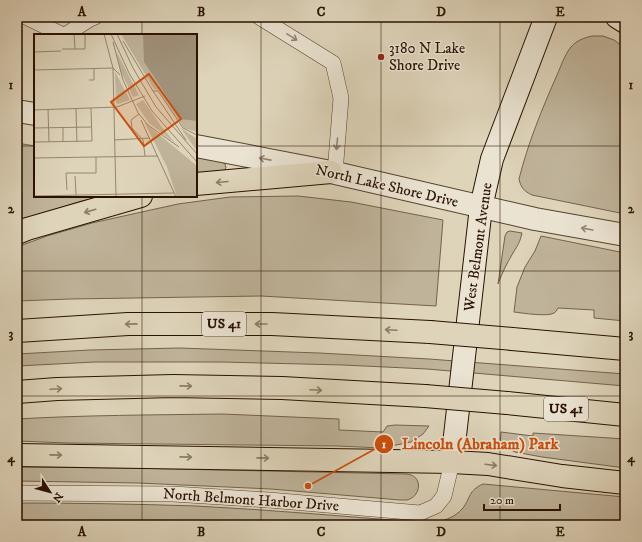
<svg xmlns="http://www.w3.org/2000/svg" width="642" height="542" viewBox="0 0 642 542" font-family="'IM FELL DW Pica',serif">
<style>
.green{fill:#bfb39a;stroke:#74624d}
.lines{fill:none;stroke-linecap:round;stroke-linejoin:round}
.service-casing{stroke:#57422e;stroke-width:16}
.tertiary-casing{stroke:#57422e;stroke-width:24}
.secondary-casing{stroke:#2a1100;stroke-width:24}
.motorway-casing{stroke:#2a1100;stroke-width:24}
.service{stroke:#eae3d2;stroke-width:15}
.tertiary{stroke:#eae3d2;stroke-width:22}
.secondary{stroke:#eae3d2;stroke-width:22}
.motorway{stroke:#ded4ba;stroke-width:22}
.motorway-bridge-casing{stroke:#2a1100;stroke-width:24;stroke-linecap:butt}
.motorway-bridge{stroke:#ded4ba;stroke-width:22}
.oneway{stroke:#948474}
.oneway2{stroke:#8d7c66}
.grid{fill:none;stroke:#2a1100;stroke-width:1;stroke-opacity:0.55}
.poi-dot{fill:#8f2418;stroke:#eae3d2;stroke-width:1.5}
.labels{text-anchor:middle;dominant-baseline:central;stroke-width:3;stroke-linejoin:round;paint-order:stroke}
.shield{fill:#eae3d2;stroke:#64503f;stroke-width:1}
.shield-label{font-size:14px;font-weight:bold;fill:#2a1100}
.poi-label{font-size:15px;fill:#2a1100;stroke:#eae3d2;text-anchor:start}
.street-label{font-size:15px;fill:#2a1100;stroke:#eae3d2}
.inset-road{fill:none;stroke:#968670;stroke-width:1}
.view{fill:#cc4e0a;fill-opacity:0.15;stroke:#cc4e0a;stroke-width:2}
.inset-edge{fill:none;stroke:#2a1100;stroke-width:2}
.leader{fill:none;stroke:#cc4e0a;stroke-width:1.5}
.callout-dot{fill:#cc4e0a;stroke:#eae3d2;stroke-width:1.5}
.mark-label{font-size:12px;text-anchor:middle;font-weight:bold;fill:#fff}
.callout-label{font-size:16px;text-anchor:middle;font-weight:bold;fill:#cc4e0a;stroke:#eae3d2;stroke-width:3;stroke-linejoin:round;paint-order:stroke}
.neatline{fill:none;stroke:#2a1100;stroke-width:1.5}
.grid-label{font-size:13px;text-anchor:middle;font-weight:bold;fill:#2a1100}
</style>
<rect width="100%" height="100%" fill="#ded4ba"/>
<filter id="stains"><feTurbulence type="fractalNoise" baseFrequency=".005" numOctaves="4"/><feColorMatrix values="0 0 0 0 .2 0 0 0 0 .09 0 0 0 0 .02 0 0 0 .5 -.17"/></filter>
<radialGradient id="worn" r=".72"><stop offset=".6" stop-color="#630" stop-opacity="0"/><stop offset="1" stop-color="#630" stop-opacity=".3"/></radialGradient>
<path class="green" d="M592,36H603L614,40L625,48V214L532,195C524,191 521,188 519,179C528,143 542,109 557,75C561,66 565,54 571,47C577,40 584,38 592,36Z
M17,143L35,146V196H105L82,201L17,221Z
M196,157L222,162L225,164L226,168L224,170L196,176Z
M298,196L351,202L443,220L436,306L261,296L70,299L17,301V247L47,236L92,223L178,204L230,197Z
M510,231L522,233C520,242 518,245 513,253C507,263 502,273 498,284L505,236L507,232Z
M541,236L625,253V321L594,318V310L558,308C556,311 556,312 554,313C548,317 522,313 514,312L517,287L525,267L535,251Z
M180,348L319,353L429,359L625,374V386L427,369L343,365L221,362H95L17,366V354L90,350Z
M222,414L339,419V430L383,432L387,426L395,425L429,426L423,434L411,442L381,448L338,446L68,443L17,441V419C85,415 154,415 222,414Z
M501,432L533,436V433L625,439V468L542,457L515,452L500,444Z
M17,467L128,468L406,474C424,475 421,497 407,500C404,500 402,500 400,500L271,489L138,483L17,481Z
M483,484L625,497V525H17V503C77,503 136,504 196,506C274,510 352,517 429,523C441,522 455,518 463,508C471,497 468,491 483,484Z"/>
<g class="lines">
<defs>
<path id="service" d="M26,17L63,35
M259,17L333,63L341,98L335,173
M65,35L90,19L95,17
M17,493L173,494L269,500L420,513L436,506L444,496L452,462"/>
<path id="tertiary" d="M17,111L35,114
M196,146L331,172L535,219L625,235"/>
<path id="secondary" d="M617,17L625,22
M452,462L481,207L492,159L546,17"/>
<path id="motorway" d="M196,184L331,172
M17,233L27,229L141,196
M17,331L128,324H272L430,332
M512,339L625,349
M17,392L57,389L173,386L282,388L425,396
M507,403L625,415
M17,455L452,462L488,464L562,476L625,483"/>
</defs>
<use href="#service" class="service-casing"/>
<use href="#tertiary" class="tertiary-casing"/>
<use href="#secondary" class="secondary-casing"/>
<use href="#motorway" class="motorway-casing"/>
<use href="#service" class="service"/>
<use href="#tertiary" class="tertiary"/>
<use href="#secondary" class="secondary"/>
<use href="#motorway" class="motorway"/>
<defs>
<path id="motorway-bridge" d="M430,332L512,339
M425,396L507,403"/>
</defs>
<use href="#motorway-bridge" class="motorway-bridge-casing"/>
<use href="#motorway-bridge" class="motorway-bridge"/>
</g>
<defs><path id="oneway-shaft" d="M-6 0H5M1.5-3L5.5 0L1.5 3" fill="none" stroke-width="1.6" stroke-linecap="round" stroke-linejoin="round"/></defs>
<g class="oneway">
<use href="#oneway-shaft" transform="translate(292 37) rotate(32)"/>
<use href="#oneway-shaft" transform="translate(337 144) rotate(95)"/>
<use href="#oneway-shaft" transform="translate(265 159) rotate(-169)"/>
<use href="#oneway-shaft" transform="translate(587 229) rotate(-170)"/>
</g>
<g class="oneway2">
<use href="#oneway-shaft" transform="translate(222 182) rotate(175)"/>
<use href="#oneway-shaft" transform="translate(90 211) rotate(164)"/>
<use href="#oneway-shaft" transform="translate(131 324) rotate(179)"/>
<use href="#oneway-shaft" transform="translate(261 324) rotate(-180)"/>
<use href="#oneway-shaft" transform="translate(391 330) rotate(-177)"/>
<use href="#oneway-shaft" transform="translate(186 386) rotate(1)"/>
<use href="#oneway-shaft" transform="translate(56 389) rotate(-3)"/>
<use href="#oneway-shaft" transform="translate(316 390) rotate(3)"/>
<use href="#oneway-shaft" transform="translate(56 455) rotate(1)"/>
<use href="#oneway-shaft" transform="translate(186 457) rotate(1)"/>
<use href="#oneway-shaft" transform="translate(263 458) rotate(1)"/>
<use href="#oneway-shaft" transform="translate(491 465) rotate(7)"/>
</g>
<path class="grid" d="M142,17V35M261,17V525M381,17V525M500,17V525M17,146H35M196,146H625M142,196V525M17,271H625M17,396H625"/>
<circle class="poi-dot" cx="381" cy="57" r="4"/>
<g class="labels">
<g class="shield">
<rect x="202" y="312" width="44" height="24" rx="3"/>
<rect x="544" y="397" width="44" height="24" rx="3"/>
</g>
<g class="shield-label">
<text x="224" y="324">US 41</text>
<text x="566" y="409">US 41</text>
</g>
<g class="poi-label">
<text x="389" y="48">3180 N Lake<tspan x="389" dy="17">Shore Drive</tspan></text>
</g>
<g class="street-label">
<text transform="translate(387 186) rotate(13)">North Lake Shore Drive</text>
<text transform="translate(478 247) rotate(-82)">West Belmont Avenue</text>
<text transform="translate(251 500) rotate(4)">North Belmont Harbor Drive</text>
</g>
</g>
<g transform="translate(34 34)">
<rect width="163" height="163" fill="#ded4ba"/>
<path d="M87,0H163V98L150,94L124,56L120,55ZM82,17L105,61L103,62L99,63L87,38ZM81,38L96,66L84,70L82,68ZM122,59L147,94L163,105V117ZM109,66L127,92L141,109L115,89L102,70ZM110,88L163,132V163H143L133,133Z" fill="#bfb39a"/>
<path d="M109,0H163V87L147,85L124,49L110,28Z" fill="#a1927b"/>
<path class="inset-road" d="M40,0L41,15M70,0L79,34L82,163M77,0L95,39L118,77L163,128M83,0L99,34L122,73L163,120M89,7L119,57L152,106M79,8L89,46M28,15H51V0M0,18L27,17M0,36L79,34L86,41M55,46H60V35M89,46L105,81M119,57H124L149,94L163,101M14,75L15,108M42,75L43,108M0,76L83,73L111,62M105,80L97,86L98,94L109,106L111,122M105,80L114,91L145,113M107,86L142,163M0,94L57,93M29,94V108M80,106L116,104M0,108L58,107L57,74M0,124L124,122M41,142L42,161M33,156L32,139H62V123M0,162L140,159"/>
<path class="view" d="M115,40L147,85L110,112L77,68Z"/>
<rect width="163" height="163" class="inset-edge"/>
</g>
<path class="leader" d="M308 486L384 444"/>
<g class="callout-dot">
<circle cx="308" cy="486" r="4"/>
<circle cx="384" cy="444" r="10"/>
</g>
<g class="mark-label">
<text x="384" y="448">1</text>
</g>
<g class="callout-label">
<text x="480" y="449">Lincoln (Abraham) Park</text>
</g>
<rect width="642" height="542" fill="none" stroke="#ded4ba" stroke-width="44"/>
<g transform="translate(50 492) rotate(126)" stroke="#eae3d2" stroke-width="3" paint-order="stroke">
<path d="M0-3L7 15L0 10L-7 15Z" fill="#2a1100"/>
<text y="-6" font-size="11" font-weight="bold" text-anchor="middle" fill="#2a1100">N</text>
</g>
<path d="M484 504v6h76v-6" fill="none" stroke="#2a1100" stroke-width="2"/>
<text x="490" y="504" font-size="12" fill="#2a1100" stroke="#eae3d2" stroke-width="3" paint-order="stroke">20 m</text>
<rect x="22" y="22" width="598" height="498" class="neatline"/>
<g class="grid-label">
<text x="82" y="16">A</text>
<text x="201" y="16">B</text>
<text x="321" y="16">C</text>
<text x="441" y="16">D</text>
<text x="560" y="16">E</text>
<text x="11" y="89">1</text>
<text x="631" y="89">1</text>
<text x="11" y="213">2</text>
<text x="631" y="213">2</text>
<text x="11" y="338">3</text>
<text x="631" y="338">3</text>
<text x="11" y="462">4</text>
<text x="631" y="462">4</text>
<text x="82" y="536">A</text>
<text x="201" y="536">B</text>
<text x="321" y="536">C</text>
<text x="441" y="536">D</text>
<text x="560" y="536">E</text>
</g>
<rect width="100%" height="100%" filter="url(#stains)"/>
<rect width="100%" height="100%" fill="url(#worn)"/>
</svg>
